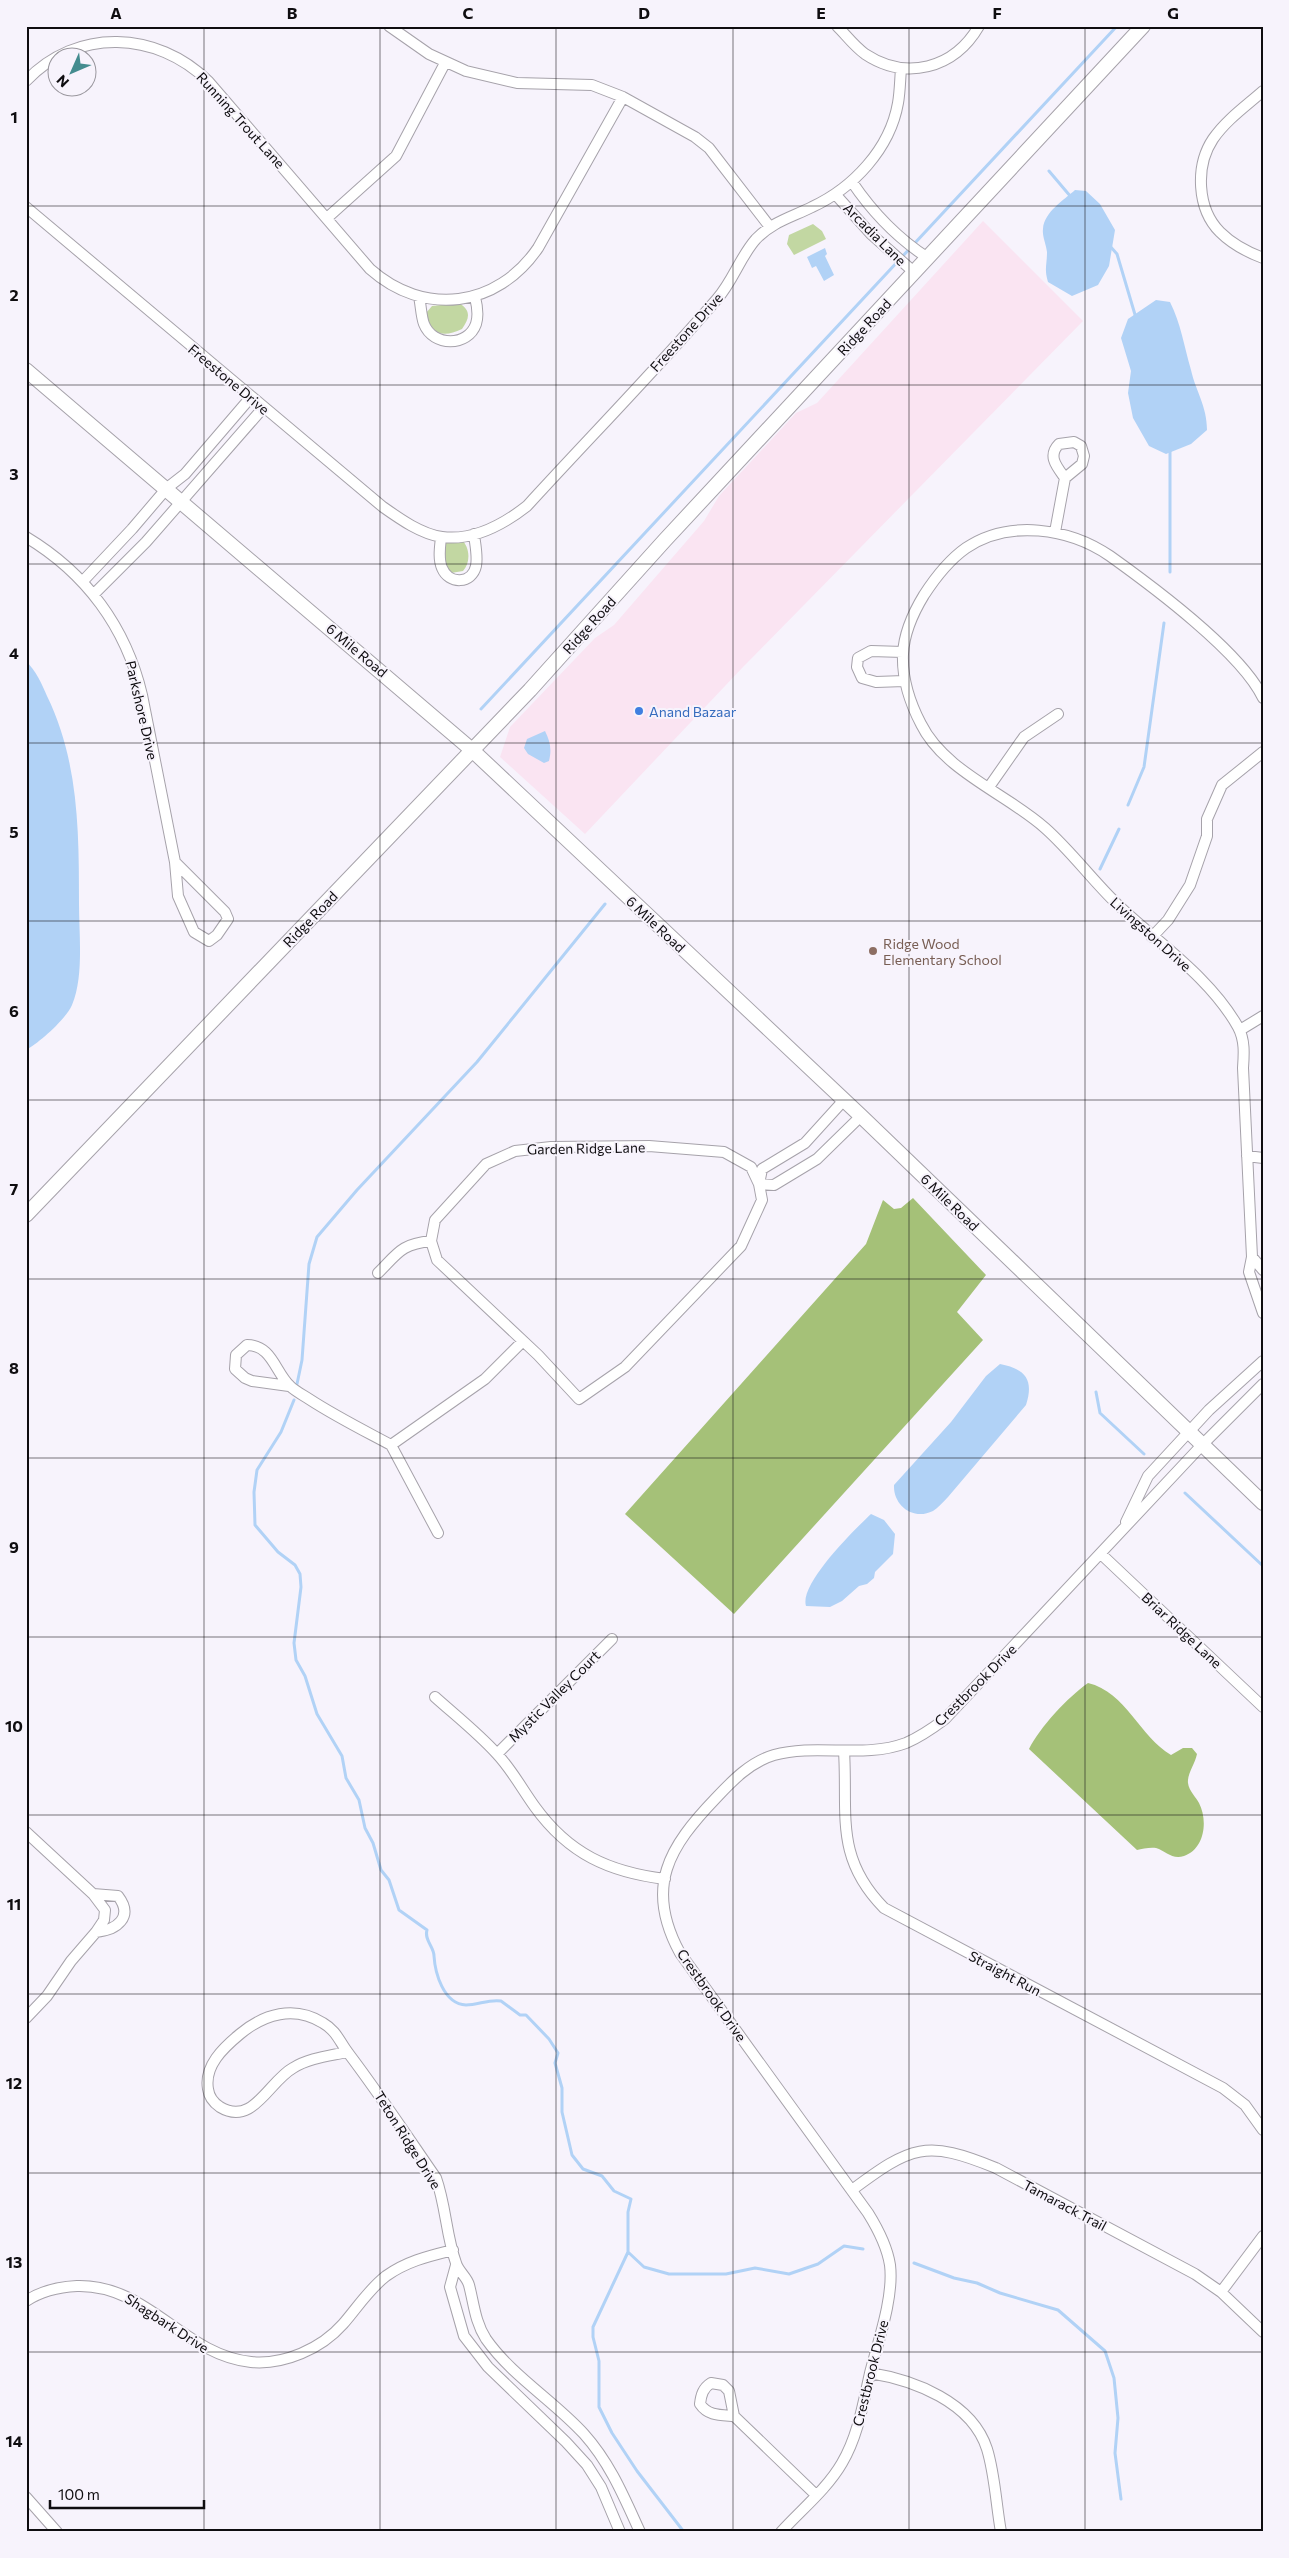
<svg xmlns="http://www.w3.org/2000/svg" width="1289" height="2558" viewBox="0 0 1289 2558" font-family="Commissioner,sans-serif">
<style>
.commercial{fill:#fae4f2}
.green{fill:#c2d7a2}
.forest{fill:#a5c178}
.water{fill:#b1d2f6}
.lines{fill:none;stroke-linecap:round;stroke-linejoin:round}
.stream{stroke:#b1d2f6;stroke-width:3}
.minor-casing{stroke:#a6a2aa;stroke-width:12}
.tertiary-casing{stroke:#a6a2aa;stroke-width:16}
.minor{stroke:#fff;stroke-width:10}
.tertiary{stroke:#fff;stroke-width:14}
.grid{fill:none;stroke:#0f0d10;stroke-width:1;stroke-opacity:0.55}
.shop-dot{fill:#3f7fe0;stroke:#f7f3fc;stroke-width:2}
.education-dot{fill:#8d6e63;stroke:#f7f3fc;stroke-width:2}
.labels{text-anchor:middle;dominant-baseline:central;stroke-width:4;stroke-linejoin:round;paint-order:stroke}
.street-label{font-size:14px;fill:#0f0d10;stroke:#f7f3fc}
.shop-label{font-size:14px;fill:#366cbe;stroke:#f7f3fc;text-anchor:start}
.education-label{font-size:14px;fill:#785e54;stroke:#f7f3fc;text-anchor:start}
.neatline{fill:none;stroke:#0f0d10;stroke-width:2}
.grid-label{font-size:16px;text-anchor:middle;font-weight:bold;fill:#0f0d10}
</style>
<rect width="100%" height="100%" fill="#f7f3fc"/>
<path class="commercial" d="M983,221L1083,321L743,667L585,834L500,757L510,727L595,638L614,625L704,521L719,496L796,413L817,403Z"/>
<path class="green" d="M813,224L822,231L826,239L794,255L787,244L789,235Z
M459,303C472,311 469,319 462,329C443,338 431,335 426,313L432,306Z
M461,539C470,547 471,562 463,571L451,573L444,565L443,547L446,541Z"/>
<path class="forest" d="M913,1198L986,1275L957,1312L983,1340L734,1614L625,1514L866,1244L883,1200L894,1209L901,1208Z
M1088,1683C1126,1692 1140,1737 1171,1755L1183,1748H1192L1197,1754C1195,1764 1187,1774 1188,1783C1189,1791 1196,1797 1199,1803C1208,1820 1205,1849 1184,1856C1172,1860 1166,1851 1156,1848C1150,1847 1142,1849 1137,1850L1029,1749C1040,1727 1068,1697 1088,1683Z"/>
<path class="water" d="M1075,190L1086,191L1100,204L1115,230L1109,266L1098,285L1072,296L1048,282C1044,269 1047,265 1047,252C1046,244 1042,236 1043,229C1044,212 1064,200 1075,190Z
M825,248L827,254L825,256L834,275L824,281L816,266L812,268L807,257Z
M1156,300L1170,302C1181,324 1184,346 1191,370C1196,392 1207,406 1207,430L1191,444L1166,454L1149,446L1133,418L1128,393L1131,371L1121,338L1128,319Z
M26,661C36,671 42,684 47,696C79,762 79,832 79,904C79,934 84,977 72,1005C66,1019 39,1043 26,1050Z
M545,731C550,741 552,749 549,761L544,763L528,754L524,748L527,739Z
M1000,1364C1026,1369 1034,1380 1026,1405L948,1497C943,1502 938,1508 933,1511C913,1521 893,1505 894,1485L951,1422L986,1376Z
M871,1514L884,1520L895,1534L893,1554L875,1572L874,1578L867,1584L859,1586L842,1601L830,1607L806,1606C799,1584 855,1529 871,1514Z"/>
<g class="lines">
<path class="stream" d="M1049,171L1071,197
M1109,245L1117,254L1136,318
M1170,450V572
M481,709L1117,26
M1128,805L1144,767L1164,623
M1100,869L1119,829
M297,1384L302,1360L309,1264L317,1237L357,1190L477,1062L605,904
M1096,1392L1100,1413L1144,1454
M294,1400L281,1432L257,1470L254,1492L255,1525L278,1552L295,1565L300,1574L301,1587L294,1643L296,1660L305,1676L317,1714L342,1756L346,1778L359,1800L365,1828L373,1843L381,1870L389,1880L399,1910L427,1930C424,1940 434,1947 434,1956C435,1972 443,2004 466,2005C478,2005 489,1999 501,2001L520,2015H526L549,2039L558,2053L555,2063L562,2088V2112L572,2155L583,2169L602,2176L614,2191L631,2199L628,2212V2252L644,2267L669,2274H726L755,2268L789,2274L818,2264L844,2246L863,2249
M1185,1493L1263,1566
M628,2252L593,2327V2337L599,2361V2407L612,2433L637,2471L684,2532
M914,2263L954,2278L977,2283L1000,2293L1058,2310L1105,2351L1114,2378L1118,2418L1115,2453L1121,2499"/>
<defs>
<path id="minor" d="M389,26L429,54L466,71L517,83L592,85L623,97L695,137L709,148L770,227
M837,26C846,35 854,46 865,54C906,81 954,69 979,26
M26,81C77,27 157,31 208,81L370,269C424,317 497,308 538,248L623,97
M1263,91C1246,106 1226,120 1213,139C1195,166 1197,209 1220,232C1233,245 1247,252 1263,258
M852,182C873,213 897,238 928,258
M836,195L871,234L915,273
M26,207L383,507C400,519 421,534 442,537C473,541 504,524 527,506C590,437 656,370 717,299C733,281 740,257 756,239C772,222 792,217 812,207C853,188 890,149 898,103C900,92 900,80 901,69
M327,218L396,156L445,63
M419,297C421,305 421,316 424,324C433,347 468,347 476,324C479,315 477,305 475,297
M1055,532L1065,478L1082,464L1084,456L1081,446L1074,442L1059,444C1047,456 1057,467 1065,478
M26,537C86,573 126,627 142,695L175,862L178,896L194,932L209,941L217,935L228,919L225,912L175,862
M441,537C440,547 438,559 442,568C449,585 472,584 476,566C478,556 475,544 474,534
M83,581L132,529L167,488L185,474L251,397
M94,594L146,542L263,408
M903,652L871,651L858,658L857,667L862,678L876,682L904,681
M1263,698C1242,653 1152,586 1110,556C1069,528 1009,519 966,548C949,560 935,578 924,595C913,613 904,633 903,654C902,678 910,703 921,724C944,771 1007,794 1045,828C1071,851 1092,880 1117,904C1158,943 1210,977 1238,1027C1245,1040 1244,1054 1243,1068L1252,1257L1249,1272L1263,1313
M989,787L1024,737L1058,714
M1152,937L1168,920L1190,885L1207,836V819L1222,785L1263,752
M1240,1030L1263,1016
M1247,1156L1263,1158
M759,1184L751,1167L724,1152L649,1146L551,1147L515,1151L486,1164L435,1220L431,1241L437,1260L538,1355L579,1399L625,1367L741,1246L762,1200L759,1184L762,1169L805,1143L844,1100
M759,1184L774,1185L817,1159L861,1116
M1252,1257L1263,1270
M378,1273C398,1253 401,1244 431,1241
M289,1386L252,1381L245,1378L235,1369L236,1355L247,1345C272,1345 275,1372 290,1386C295,1391 303,1395 309,1399C335,1416 363,1430 391,1445L485,1379L523,1341
M391,1445L438,1533
M1126,1522L1148,1476L1209,1410L1263,1361
M1101,1554L1263,1707
M435,1697C455,1715 478,1733 497,1754C512,1770 522,1789 535,1807C569,1854 609,1872 665,1879
M844,1751C848,1814 834,1857 884,1908L1223,2088L1245,2105L1263,2130
M497,1754L612,1639
M26,1832L93,1894L105,1910L104,1920L96,1932L71,1961L47,1996L26,2018
M93,1894L118,1896C134,1917 117,1930 96,1932
M347,2052C329,2056 309,2058 293,2068C269,2081 253,2127 220,2107C214,2103 209,2097 208,2089C204,2066 223,2048 240,2034C264,2014 294,2005 323,2023C337,2031 340,2043 349,2054C380,2095 407,2136 436,2178C446,2206 446,2235 456,2263C458,2271 467,2277 469,2285C474,2304 475,2322 486,2339C512,2376 554,2401 584,2434C610,2463 624,2497 640,2532
M852,2190C911,2146 926,2139 996,2168L1195,2274L1221,2292L1263,2332
M456,2265L450,2287L464,2336L488,2367L566,2442L587,2465L601,2487L620,2532
M1221,2292L1263,2236
M26,2301C41,2291 59,2287 77,2286C148,2284 183,2355 251,2362C284,2365 321,2349 343,2324C357,2308 369,2289 386,2276C407,2261 429,2256 453,2250
M870,2373C914,2380 972,2402 987,2449C995,2475 996,2504 1001,2532
M734,2416C720,2415 708,2416 700,2404C701,2395 703,2388 711,2383L723,2385L729,2391L734,2416L816,2495
M26,2497L57,2532
M781,2532C801,2510 827,2489 842,2463C858,2436 863,2404 870,2373C878,2342 894,2297 890,2265C887,2246 878,2229 868,2213L680,1953C644,1887 669,1847 716,1798C732,1781 750,1762 774,1755C817,1743 863,1759 906,1743C920,1737 933,1728 945,1719L1202,1445L1263,1384"/>
<path id="tertiary" d="M26,370L472,750L861,1116L1263,1503
M26,1215L530,690L665,540L1143,26"/>
</defs>
<use href="#minor" class="minor-casing"/>
<use href="#tertiary" class="tertiary-casing"/>
<use href="#minor" class="minor"/>
<use href="#tertiary" class="tertiary"/>
</g>
<path class="grid" d="M204,26V2532M380,26V2532M556,26V2532M733,26V2532M909,26V2532M1085,26V2532M26,206H1263M26,385H1263M26,564H1263M26,743H1263M26,921H1263M26,1100H1263M26,1279H1263M26,1458H1263M26,1637H1263M26,1815H1263M26,1994H1263M26,2173H1263M26,2352H1263"/>
<circle class="shop-dot" cx="639" cy="711" r="5"/>
<circle class="education-dot" cx="873" cy="951" r="5"/>
<g class="labels">
<g class="street-label">
<text transform="translate(241 120) rotate(48)">Running Trout Lane</text>
<text transform="translate(875 234) rotate(45)">Arcadia Lane</text>
<text transform="translate(864 327) rotate(-47)">Ridge Road</text>
<text transform="translate(686 332) rotate(-48)">Freestone Drive</text>
<text transform="translate(229 379) rotate(40)">Freestone Drive</text>
<text transform="translate(589 625) rotate(-48)">Ridge Road</text>
<text transform="translate(357 650) rotate(40)">6 Mile Road</text>
<text transform="translate(142 710) rotate(77)">Parkshore Drive</text>
<text transform="translate(310 919) rotate(-46)">Ridge Road</text>
<text transform="translate(656 924) rotate(43)">6 Mile Road</text>
<text transform="translate(1151 934) rotate(42)">Livingston Drive</text>
<text transform="translate(586 1148) rotate(-1)">Garden Ridge Lane</text>
<text transform="translate(950 1202) rotate(44)">6 Mile Road</text>
<text transform="translate(1182 1630) rotate(43)">Briar Ridge Lane</text>
<text transform="translate(975 1685) rotate(-45)">Crestbrook Drive</text>
<text transform="translate(554 1696) rotate(-45)">Mystic Valley Court</text>
<text transform="translate(1005 1973) rotate(28)">Straight Run</text>
<text transform="translate(712 1995) rotate(55)">Crestbrook Drive</text>
<text transform="translate(408 2140) rotate(58)">Teton Ridge Drive</text>
<text transform="translate(1065 2205) rotate(28)">Tamarack Trail</text>
<text transform="translate(167 2323) rotate(33)">Shagbark Drive</text>
<text transform="translate(870 2373) rotate(-76)">Crestbrook Drive</text>
</g>
<g class="shop-label">
<text x="649" y="711">Anand Bazaar</text>
</g>
<g class="education-label">
<text x="883" y="943">Ridge Wood<tspan x="883" dy="16">Elementary School</tspan></text>
</g>
</g>
<rect width="1289" height="2558" fill="none" stroke="#f7f3fc" stroke-width="55"/>
<g transform="translate(72 72) rotate(225)"><circle r="24" fill="#f7f3fc" stroke="#9a979e"/>
<path d="M0-4L9 19L0 12L-9 19Z" fill="#448c8f"/>
<text y="-8" font-size="14" font-weight="bold" text-anchor="middle" fill="#0f0d10">N</text>
</g>
<path d="M50 2500v8h154v-8" fill="none" stroke="#0f0d10" stroke-width="2.5"/>
<text x="58" y="2500" font-size="15" fill="#0f0d10" stroke="#f7f3fc" stroke-width="4" paint-order="stroke">100 m</text>
<rect x="28" y="28" width="1234" height="2502" class="neatline"/>
<g class="grid-label">
<text x="116" y="19">A</text>
<text x="292" y="19">B</text>
<text x="468" y="19">C</text>
<text x="644" y="19">D</text>
<text x="821" y="19">E</text>
<text x="997" y="19">F</text>
<text x="1173" y="19">G</text>
<text x="14" y="123">1</text>
<text x="14" y="301">2</text>
<text x="14" y="480">3</text>
<text x="14" y="659">4</text>
<text x="14" y="838">5</text>
<text x="14" y="1017">6</text>
<text x="14" y="1195">7</text>
<text x="14" y="1374">8</text>
<text x="14" y="1553">9</text>
<text x="14" y="1732">10</text>
<text x="14" y="1910">11</text>
<text x="14" y="2089">12</text>
<text x="14" y="2268">13</text>
<text x="14" y="2447">14</text>
</g>
</svg>
